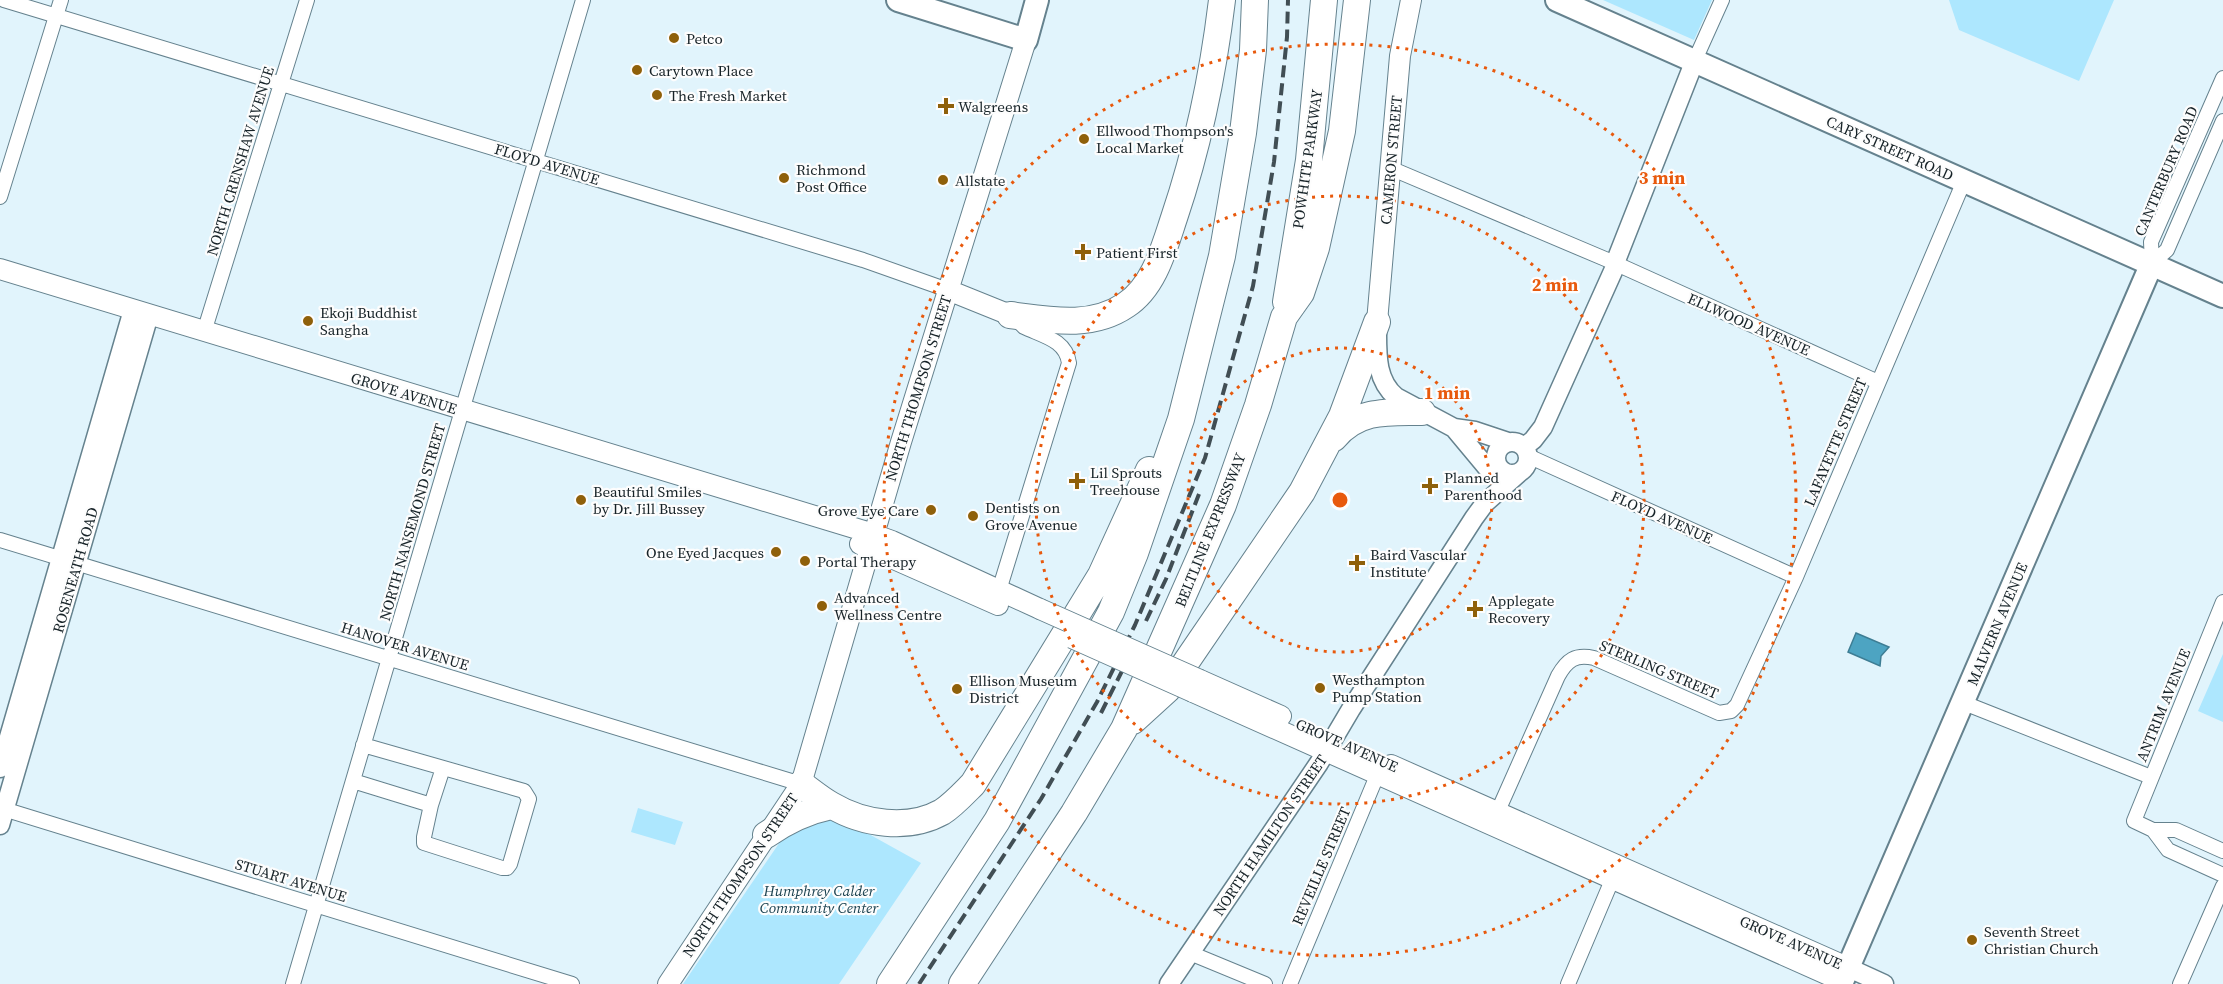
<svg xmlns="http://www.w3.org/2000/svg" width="2223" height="984" viewBox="0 0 2223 984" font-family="'Source Serif 4',serif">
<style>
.green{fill:#ade7fe}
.water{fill:#4da4c2;stroke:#3d7d94;stroke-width:1.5}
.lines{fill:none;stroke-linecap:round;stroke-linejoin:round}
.minor-casing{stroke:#65828e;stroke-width:16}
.tertiary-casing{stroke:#65828e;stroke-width:21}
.secondary-casing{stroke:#65828e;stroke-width:22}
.primary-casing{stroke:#65828e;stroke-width:26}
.motorway-casing{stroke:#65828e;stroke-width:28}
.minor{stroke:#fff;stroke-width:14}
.tertiary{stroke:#fff;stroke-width:18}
.secondary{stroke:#fff;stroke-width:20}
.primary{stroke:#fff;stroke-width:22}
.motorway{stroke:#fff;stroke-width:26}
.rail{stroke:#414e54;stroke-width:4;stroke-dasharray:12 6;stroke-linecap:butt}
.secondary-bridge-casing{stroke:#65828e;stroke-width:22;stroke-linecap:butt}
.secondary-bridge{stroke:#fff;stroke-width:20}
.ring{fill:none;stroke:#e8590c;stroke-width:3;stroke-dasharray:3 6}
.poi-dot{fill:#8f600a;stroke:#fdfdfd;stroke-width:2}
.labels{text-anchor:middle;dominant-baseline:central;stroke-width:4.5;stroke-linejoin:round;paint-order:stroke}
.poi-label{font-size:15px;fill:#172328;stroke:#fdfdfd;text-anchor:start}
.street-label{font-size:15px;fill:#172328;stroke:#fdfdfd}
.park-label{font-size:15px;font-style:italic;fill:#1a414f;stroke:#fdfdfd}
.centre{fill:#e8590c;stroke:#fdfdfd;stroke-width:3}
.ring-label{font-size:18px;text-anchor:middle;font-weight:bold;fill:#e8590c;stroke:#fdfdfd;stroke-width:4.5;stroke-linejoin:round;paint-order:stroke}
</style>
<rect width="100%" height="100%" fill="#e1f4fc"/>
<path class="green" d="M1603,0H1712L1694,40Z
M1949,0H2114L2079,81L1959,30Z
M2223,654V722L2198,711Z
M638,808L683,822L675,845L631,832Z
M823,817L840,818L921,863L839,984H683L784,836Z"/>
<path class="water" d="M1856,633L1889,647L1881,656L1880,666L1848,652Z"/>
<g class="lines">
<defs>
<path id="minor" d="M4,0L863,260L948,290
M1695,60L1722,0
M1390,168L1610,261
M0,197L61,0
M2152,263L2151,242L2223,78
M2152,263L2167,250L2223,121
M1621,266L1878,382
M204,332L307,0
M1528,456L1796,577
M0,540L801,784
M997,597L1069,363C1066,340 1043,336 1024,327L1019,322
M2223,602L2134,821L2153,830H2176L2223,851
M1964,703L2151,777
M353,781L431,805L424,837V843L502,868H507L510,864L529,799L524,791L363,745
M431,805L443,768
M0,808L572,984
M1494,820L1558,676C1567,660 1575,654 1594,658L1719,713L1731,711L1737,705L1796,577L1964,181
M2153,830L2168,850L2223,875
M1190,953L1265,984
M293,984L583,0
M1290,984L1381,766
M1568,984L1615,873
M2180,984L2223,886"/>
<path id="tertiary" d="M1617,258L1695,60
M1377,334C1377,357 1377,381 1396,397L1454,428L1475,431L1508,442
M1454,428L1489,470L1503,471
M1496 458a16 16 0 1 1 32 0a16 16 0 1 1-32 0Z
M1524,447L1533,440L1543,427L1614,269
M0,768L133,310
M0,825L149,315
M1849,968L1884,984
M1169,984L1319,763L1351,709L1474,518L1485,503L1520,472"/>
<path id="secondary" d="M0,269L864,531L892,541L1040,609
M948,290L1010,315
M1377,322L1400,56L1411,0
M860,544L998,605
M1200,680L1281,716
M1193,692L1842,981
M1391,765L1849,968
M668,984L801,784L901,442L1026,40"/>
<path id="primary" d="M898,0L1026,40L1037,0
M1557,0L2223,296
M1841,984L2152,263"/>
<path id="motorway" d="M1286,302L1309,160L1324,0
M1010,315C1049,320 1091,329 1126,305C1154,287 1164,248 1174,218C1198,147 1213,75 1222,0
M1334,438C1358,409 1388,412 1422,412
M1133,721L1167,690L1302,492L1342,416L1377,322
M801,784C811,791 820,799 831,805C863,824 908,831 942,812C953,805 963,794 973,784L1101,575L1149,470
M766,835C786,821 807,811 831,806
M890,984L997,821L1111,612L1135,553L1181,419L1222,256L1243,133L1253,50L1255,0
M962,984L1074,813L1124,729L1223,505L1258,405L1284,317L1301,293L1316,248L1342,131L1357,0"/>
</defs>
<use href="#minor" class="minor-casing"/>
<use href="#tertiary" class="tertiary-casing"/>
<use href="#secondary" class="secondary-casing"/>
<use href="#primary" class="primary-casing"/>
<use href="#motorway" class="motorway-casing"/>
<use href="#minor" class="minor"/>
<use href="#tertiary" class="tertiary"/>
<use href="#secondary" class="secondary"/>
<use href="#primary" class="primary"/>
<use href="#motorway" class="motorway"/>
<path class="rail" d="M1146,621L1166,579L1199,494
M1101,713L1129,657
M919,984L1041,799L1097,702L1135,625L1205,458L1253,286L1274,162L1287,37L1288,0"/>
<defs>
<path id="secondary-bridge" d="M1040,609L1200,680
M1072,638L1193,692"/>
</defs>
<use href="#secondary-bridge" class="secondary-bridge-casing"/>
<use href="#secondary-bridge" class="secondary-bridge"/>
</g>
<g class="ring">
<circle cx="1340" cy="500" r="152"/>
<circle cx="1340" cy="500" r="304"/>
<circle cx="1340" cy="500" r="456"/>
</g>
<g class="poi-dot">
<circle cx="674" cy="38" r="6"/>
<circle cx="637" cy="70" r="6"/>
<circle cx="657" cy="95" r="6"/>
<path d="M943 97h6v6h6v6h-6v6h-6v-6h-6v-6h6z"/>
<circle cx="1084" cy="139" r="6"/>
<circle cx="784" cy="178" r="6"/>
<circle cx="943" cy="180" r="6"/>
<path d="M1080 243h6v6h6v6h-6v6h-6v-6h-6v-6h6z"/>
<circle cx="308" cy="321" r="6"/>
<path d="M1074 472h6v6h6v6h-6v6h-6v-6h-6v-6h6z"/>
<path d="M1427 477h6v6h6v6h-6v6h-6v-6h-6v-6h6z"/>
<circle cx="581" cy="500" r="6"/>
<circle cx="931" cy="510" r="6"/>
<circle cx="973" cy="516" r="6"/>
<circle cx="776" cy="552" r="6"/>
<circle cx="805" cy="561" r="6"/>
<path d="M1354 554h6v6h6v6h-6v6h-6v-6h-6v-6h6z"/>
<circle cx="822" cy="606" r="6"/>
<path d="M1472 600h6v6h6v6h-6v6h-6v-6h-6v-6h6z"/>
<circle cx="1320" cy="688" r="6"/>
<circle cx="957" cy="689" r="6"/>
<circle cx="1972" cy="940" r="6"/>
</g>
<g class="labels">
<g class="poi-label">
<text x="686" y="38">Petco</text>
<text x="649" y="70">Carytown Place</text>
<text x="669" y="95">The Fresh Market</text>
<text x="958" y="106">Walgreens</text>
<text x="1096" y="130">Ellwood Thompson's<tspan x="1096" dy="17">Local Market</tspan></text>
<text x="796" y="169">Richmond<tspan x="796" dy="17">Post Office</tspan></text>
<text x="955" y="180">Allstate</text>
<text x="1096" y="252">Patient First</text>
<text x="320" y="312">Ekoji Buddhist<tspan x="320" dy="17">Sangha</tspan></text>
<text x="1090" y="472">Lil Sprouts<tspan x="1090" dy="17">Treehouse</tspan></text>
<text x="1444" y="477">Planned<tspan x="1444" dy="17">Parenthood</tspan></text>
<text x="593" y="491">Beautiful Smiles<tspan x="593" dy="17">by Dr. Jill Bussey</tspan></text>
<text x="985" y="507">Dentists on<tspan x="985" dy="17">Grove Avenue</tspan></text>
<text x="919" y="510" text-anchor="end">Grove Eye Care</text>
<text x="764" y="552" text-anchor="end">One Eyed Jacques</text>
<text x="1370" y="554">Baird Vascular<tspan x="1370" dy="17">Institute</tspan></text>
<text x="817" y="561">Portal Therapy</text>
<text x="834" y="597">Advanced<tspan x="834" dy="17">Wellness Centre</tspan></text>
<text x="1488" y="600">Applegate<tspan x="1488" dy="17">Recovery</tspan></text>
<text x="1332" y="679">Westhampton<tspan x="1332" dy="17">Pump Station</tspan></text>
<text x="969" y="680">Ellison Museum<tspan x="969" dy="17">District</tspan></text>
<text x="1984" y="931">Seventh Street<tspan x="1984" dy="17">Christian Church</tspan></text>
</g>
<g class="street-label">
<text transform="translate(1890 148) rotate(24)">CARY STREET ROAD</text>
<text transform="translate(1307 159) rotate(-82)">POWHITE PARKWAY</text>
<text transform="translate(1391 160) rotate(-85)">CAMERON STREET</text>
<text transform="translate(240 161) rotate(-73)">NORTH CRENSHAW AVENUE</text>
<text transform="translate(547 164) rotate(17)">FLOYD AVENUE</text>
<text transform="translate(2166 171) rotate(-67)">CANTERBURY ROAD</text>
<text transform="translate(1749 324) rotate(24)">ELLWOOD AVENUE</text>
<text transform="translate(918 388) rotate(-73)">NORTH THOMPSON STREET</text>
<text transform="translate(404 393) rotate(17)">GROVE AVENUE</text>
<text transform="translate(1835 442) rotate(-67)">LAFAYETTE STREET</text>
<text transform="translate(1662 517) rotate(24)">FLOYD AVENUE</text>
<text transform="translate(412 522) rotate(-74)">NORTH NANSEMOND STREET</text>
<text transform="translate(1210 530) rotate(-68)">BELTLINE EXPRESSWAY</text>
<text transform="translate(75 570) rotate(-74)">ROSENEATH ROAD</text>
<text transform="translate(1997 624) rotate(-67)">MALVERN AVENUE</text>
<text transform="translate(405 646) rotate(17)">HANOVER AVENUE</text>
<text transform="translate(1659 669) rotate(23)">STERLING STREET</text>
<text transform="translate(2163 705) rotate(-68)">ANTRIM AVENUE</text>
<text transform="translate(1347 745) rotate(24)">GROVE AVENUE</text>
<text transform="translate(1270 835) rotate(-56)">NORTH HAMILTON STREET</text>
<text transform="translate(1321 866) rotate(-67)">REVEILLE STREET</text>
<text transform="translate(740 875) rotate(-56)">NORTH THOMPSON STREET</text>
<text transform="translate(291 880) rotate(17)">STUART AVENUE</text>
<text transform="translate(1791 942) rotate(24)">GROVE AVENUE</text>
</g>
<g class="park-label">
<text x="819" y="890">Humphrey Calder<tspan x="819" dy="17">Community Center</tspan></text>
</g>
</g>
<circle cx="1340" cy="500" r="9" class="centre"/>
<g class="ring-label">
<text x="1662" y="184">3 min</text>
<text x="1555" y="291">2 min</text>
<text x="1447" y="399">1 min</text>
</g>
</svg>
